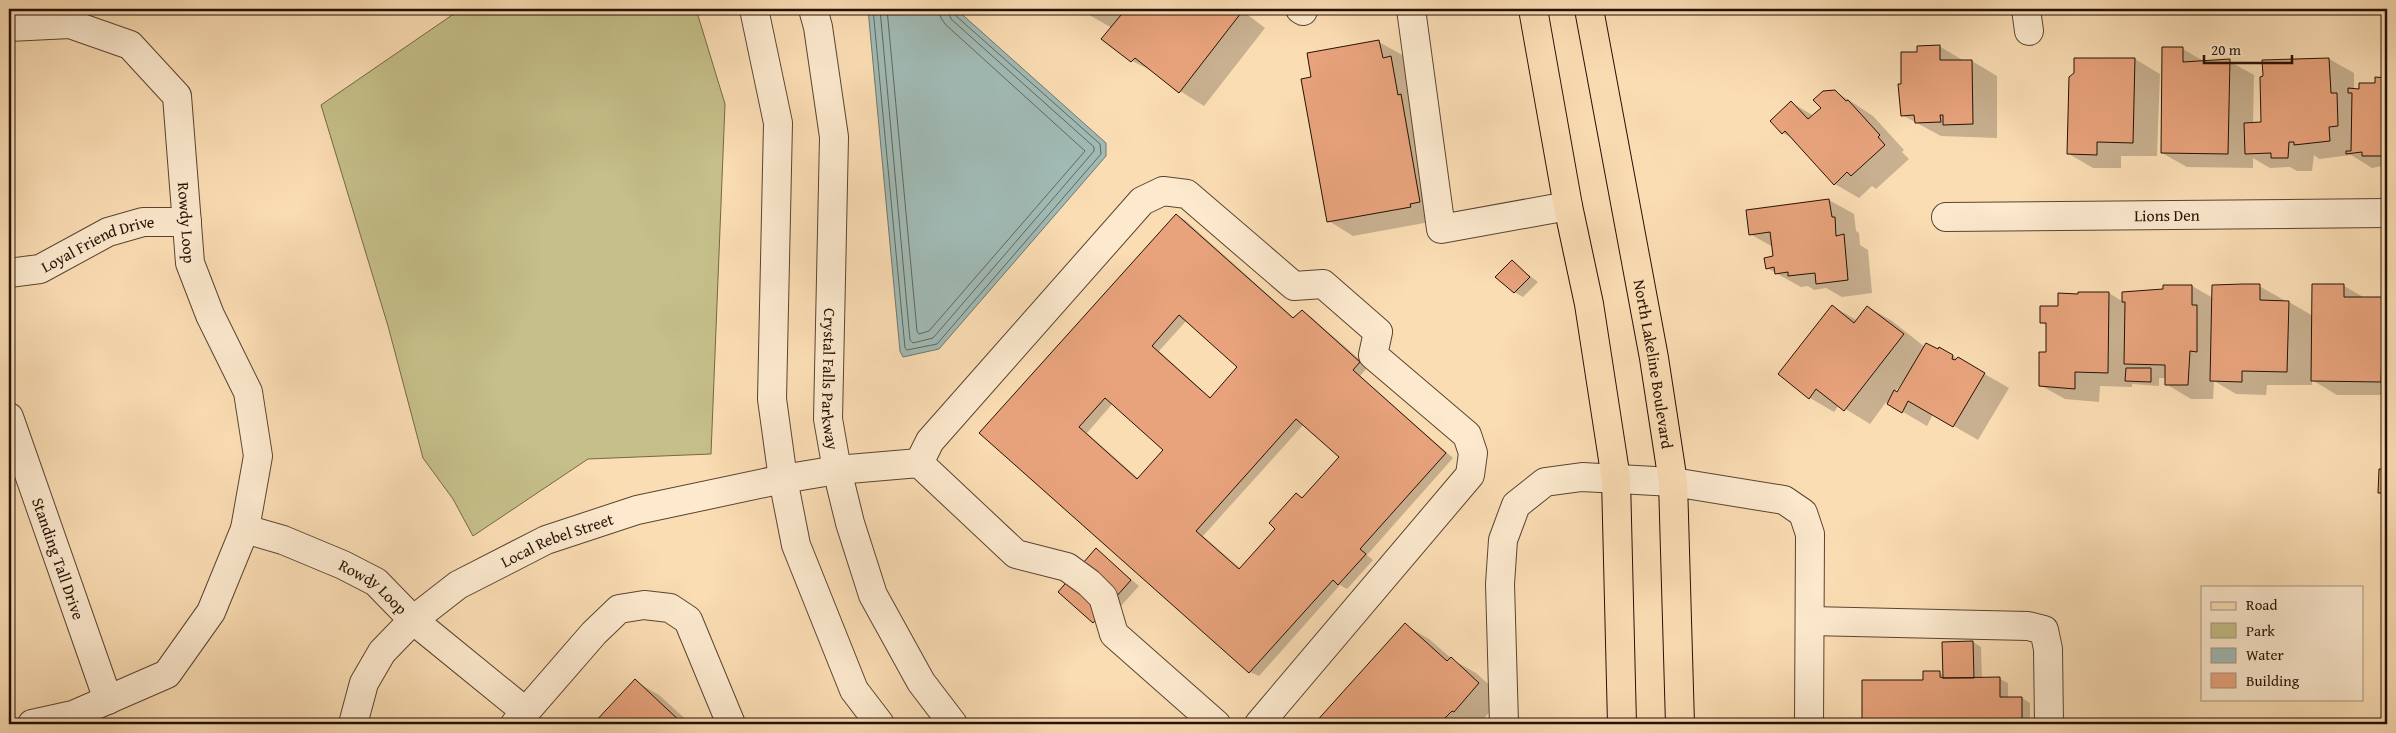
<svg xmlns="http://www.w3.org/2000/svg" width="2396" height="733" viewBox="0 0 2396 733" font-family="'Gentium Book Plus',serif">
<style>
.green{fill:#c5bf89;stroke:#756846}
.water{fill:#a0bab5;stroke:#6f766e}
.shadow{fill:#0003;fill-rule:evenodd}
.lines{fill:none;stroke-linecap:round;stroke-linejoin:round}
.shore{stroke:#62665c;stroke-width:1}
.building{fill:#e8a37c;stroke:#251104;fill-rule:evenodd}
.minor-casing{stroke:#5a4430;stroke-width:30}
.major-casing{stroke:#251104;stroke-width:30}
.minor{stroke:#fce9ce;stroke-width:28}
.major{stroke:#fbddb4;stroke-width:28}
.labels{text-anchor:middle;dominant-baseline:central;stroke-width:4.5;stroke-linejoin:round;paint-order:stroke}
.street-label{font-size:16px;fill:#251104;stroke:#fce9ce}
</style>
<rect width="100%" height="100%" fill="#fbddb4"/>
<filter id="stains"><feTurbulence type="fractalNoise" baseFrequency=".004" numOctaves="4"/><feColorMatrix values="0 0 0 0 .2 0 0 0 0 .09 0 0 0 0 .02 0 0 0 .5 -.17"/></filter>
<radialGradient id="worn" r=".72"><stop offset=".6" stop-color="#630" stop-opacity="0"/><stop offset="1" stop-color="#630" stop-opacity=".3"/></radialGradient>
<path class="green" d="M461,9H696L725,104L711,454L588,459L473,536L453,499L423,458L388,326L321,105Z"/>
<path class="water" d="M868,9H956L1106,143V156L939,349L903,357L900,351Z"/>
<path class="shadow" d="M1072,9H1240L1265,28L1204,106L1180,91L1158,74L1132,61L1103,39L1112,28L1084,12L1082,15Z
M1379,42L1404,56L1435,221L1353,236L1329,221L1312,78Z
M1939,46L1964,61H1972L1997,76V138L1941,136L1902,115V86L1918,53Z
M2183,49L2205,62L2229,61L2254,75L2253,124H2263V61L2329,59L2354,73V90L2376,84V79H2387V169L2382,166L2372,168L2351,155L2319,159L2314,155L2312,171H2297L2290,167L2270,168L2253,158V168L2187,167L2162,153Z
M2135,59L2160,74L2157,156H2121V168H2093L2069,154Z
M1835,91L1873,116L1904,150L1902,152L1909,159L1876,189L1872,186L1859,198L1835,184L1794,139L1783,133L1792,103L1814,116Z
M1829,200L1854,214L1856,231L1859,233L1860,245L1868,250L1872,293L1842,297L1826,288L1814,290L1808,286L1801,287L1767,268L1775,257L1773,247L1750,234Z
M1176,215L1185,220L1295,319L1302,311L1310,316L1368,367L1360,376L1453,458L1367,555L1373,560L1347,589L1340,585L1259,676L1250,672L981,433ZM1187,320L1239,367L1211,398L1159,351ZM1113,403L1165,450L1139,479L1087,433ZM1304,424L1341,457L1304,499L1296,494L1277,529L1241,569L1203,536Z
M1512,262L1538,282L1523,297L1514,292Z
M2192,286L2213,298L2259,286L2284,300V302H2289L2313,316L2344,286L2365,298H2383L2387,300V395H2337L2312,380V385H2267L2266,395L2236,394L2214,381L2213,399H2191L2166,384V378H2159V386L2132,384V387L2100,386L2099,402L2065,399L2040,385L2047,353L2048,326L2041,322L2059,307L2109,293L2123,302L2164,290Z
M1832,306L1858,321L1868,307L1892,321L1925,347L1938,351L1939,348L2009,388L1978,440L1933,414L1927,426L1886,402L1870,424L1839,405L1834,412L1810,398ZM1904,380L1898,394L1895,392Z
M2384,457H2387V524L2384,522L2385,495L2380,492Z
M1096,550L1139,586L1102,627L1059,592Z
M1405,625L1429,639L1453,660L1476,673L1503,697L1479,724H1316Z
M1973,642L1981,647L1982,679H2000L2008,683V699L2022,698L2030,703V724H1863V681H1925L1939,673L1944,675Z
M635,681L659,695L691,724H595Z"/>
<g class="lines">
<path class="shore" d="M873,9L905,348L907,350L937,344L1101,154L1100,144L955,15L953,9
M880,9L910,340L913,343L933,338L1094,151V147L951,19L947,9
M887,9L917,331L919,334L929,331L1085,151L945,24L941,18L939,9"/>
</g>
<path class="building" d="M1079,9H1091L1086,15Z
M1126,9H1235L1241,13L1179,93L1135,58L1131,62L1101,39Z
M1379,40L1383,58L1391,56L1398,95L1401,94L1420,202L1410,204L1411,207L1327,222L1301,79L1311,77L1307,53Z
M1940,45V60H1972L1973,124L1943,125V115H1940L1941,122L1915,123L1914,115L1901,116L1898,84H1901V52H1917V46Z
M2162,47H2183V62L2230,59L2228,154L2161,153Z
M2074,58H2135L2133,143L2097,142V155L2067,154L2069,77L2074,73Z
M2329,58L2331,93H2337L2338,126L2329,127L2330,141L2294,145V142H2289L2288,158H2271V153L2245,154L2244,123L2261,122L2260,77L2263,76L2262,60Z
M2375,77L2387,78V153H2382V156H2362V152L2346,154V151H2351L2352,93H2348V88L2359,89V83H2375Z
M1835,90L1846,101L1848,100L1880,135L1878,137L1885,145L1851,176L1847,172L1834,185L1785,131L1782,134L1770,121L1791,101L1808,119L1821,108L1813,100L1823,91Z
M1829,199L1832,217H1835L1836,236L1844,234L1848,280L1816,284L1815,273L1788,276V272L1775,274L1774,267L1766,269L1764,258L1773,256L1770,232L1749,235L1746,210Z
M1176,214L1293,318L1302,310L1360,362L1353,370L1446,453L1360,549L1366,554L1338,585L1333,580L1249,673L979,433ZM1179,315L1237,367L1210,398L1152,346ZM1105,398L1163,450L1137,479L1079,427ZM1296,419L1339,457L1302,498L1296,493L1269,523L1275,529L1239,569L1196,531Z
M1512,260L1530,277L1514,293L1495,277Z
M2243,284H2260V300L2289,301L2287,372L2242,371V382L2210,381L2212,285Z
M2312,284H2344V297H2384L2383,315H2387V350H2382L2381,382L2311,381Z
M2163,285H2192V305H2197V352L2190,351L2188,385H2165V365L2124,364L2125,302H2122V292L2163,289Z
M2078,292H2109L2108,373L2075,372V389L2039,386V352H2046V323H2040V306H2058V293L2078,294Z
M1832,305L1854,323L1867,306L1904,334L1844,411L1816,389L1809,399L1778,374Z
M1926,343L1938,349L1939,347L1953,355L1952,359L1955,360L1958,357L1985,373L1953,427L1908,401L1902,413L1887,404L1894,390L1897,392Z
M2126,368H2151V382L2125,381Z
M2382,456H2387V523H2383L2384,493H2378L2379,469H2382Z
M1096,548L1131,580L1093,623L1058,592Z
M1405,623L1447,661L1451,657L1479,683L1454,712L1452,711L1439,724H1314Z
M1973,641L1974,678H1943L1942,642Z
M2386,644H2387V688H2384Z
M1923,671H1940V677L1943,678L2000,677V697H2022V724H1862V680H1923Z
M635,679L683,724H593Z"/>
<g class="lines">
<defs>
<g id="minor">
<path d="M754,9L778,123L772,399L783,479L796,545L854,690L880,724"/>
<path id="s1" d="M813,9L818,27L834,137L828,419L837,470L850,523L873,595L921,682L953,724"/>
<path d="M1300,9L1303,11"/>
<path d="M1411,9L1441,229L1568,206"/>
<path d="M2026,9L2029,31"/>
<path id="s2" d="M9,27L70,24L130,45L177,96L190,263L210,315L248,392L258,456L245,529L211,612L167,674L73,715L32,724"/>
<path id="s3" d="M1946,217L2387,213"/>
<path id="s4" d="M9,273L40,269L108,232L143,222H187"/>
<path id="s5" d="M9,417L108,700"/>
<path d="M919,463L930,441L1142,201L1163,191L1187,194L1294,286L1323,284L1378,332L1373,355L1467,435L1473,453L1470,475L1259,724"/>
<path id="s6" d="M245,529L283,540L343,565L376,582L413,620L526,712"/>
<path d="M1810,621L2028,626L2044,630L2048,649L2049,724"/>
<path id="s7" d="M353,724L364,683L382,652L413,620L458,585L546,540L637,510L783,479L837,470L919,463L1016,554L1067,567L1089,583L1103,597L1114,634L1216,724"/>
<path d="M515,724L594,633L619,609L644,605L670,608L688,620L731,724"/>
<path d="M1504,724L1500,584L1503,540L1516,505L1545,482L1582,477L1673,482L1784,500L1803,513L1810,534L1809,724"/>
</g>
<g id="major">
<path d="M1533,9L1568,206L1589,304L1616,479L1622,724"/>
<path id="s8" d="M1589,9L1654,358L1673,482L1680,724"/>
</g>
</defs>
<use href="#minor" class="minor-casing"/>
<use href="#major" class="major-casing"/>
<use href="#minor" class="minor"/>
<use href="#major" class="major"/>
</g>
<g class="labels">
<g class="street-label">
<text stroke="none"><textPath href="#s3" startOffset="221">Lions Den</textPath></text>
<text stroke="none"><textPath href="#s2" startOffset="321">Rowdy Loop</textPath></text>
<text stroke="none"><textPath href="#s4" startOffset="95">Loyal Friend Drive</textPath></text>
<text stroke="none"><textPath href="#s8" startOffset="361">North Lakeline Boulevard</textPath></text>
<text stroke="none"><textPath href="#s1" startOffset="372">Crystal Falls Parkway</textPath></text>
<text stroke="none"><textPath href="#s7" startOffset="289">Local Rebel Street</textPath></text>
<text stroke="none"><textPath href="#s5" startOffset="150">Standing Tall Drive</textPath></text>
<text stroke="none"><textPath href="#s6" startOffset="142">Rowdy Loop</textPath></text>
</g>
</g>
<rect width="2396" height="733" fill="none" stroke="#fbddb4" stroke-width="30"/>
<rect x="10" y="10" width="2376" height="713" fill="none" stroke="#251104" stroke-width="2.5"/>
<rect x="15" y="15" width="2366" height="703" fill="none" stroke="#251104"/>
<rect x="2201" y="586" width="162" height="115" fill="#fce9ce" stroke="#a6937d"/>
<rect x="2211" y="602" width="25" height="8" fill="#fbddb4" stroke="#a6937d"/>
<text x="2246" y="610" font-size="15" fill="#251104">Road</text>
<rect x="2211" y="623" width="25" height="15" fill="#c5bf89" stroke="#a6937d"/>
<text x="2246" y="636" font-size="15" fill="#251104">Park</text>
<rect x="2211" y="648" width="25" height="15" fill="#a0bab5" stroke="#a6937d"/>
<text x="2246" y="660" font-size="15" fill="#251104">Water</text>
<rect x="2211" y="673" width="25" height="15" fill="#e8a37c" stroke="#a6937d"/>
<text x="2246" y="686" font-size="15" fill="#251104">Building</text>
<path d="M2204 55v8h88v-8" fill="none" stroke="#251104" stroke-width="2.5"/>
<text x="2211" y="55" font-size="15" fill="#251104" stroke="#fce9ce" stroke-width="4" paint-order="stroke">20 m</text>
<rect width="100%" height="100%" filter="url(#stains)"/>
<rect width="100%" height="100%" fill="url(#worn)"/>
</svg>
